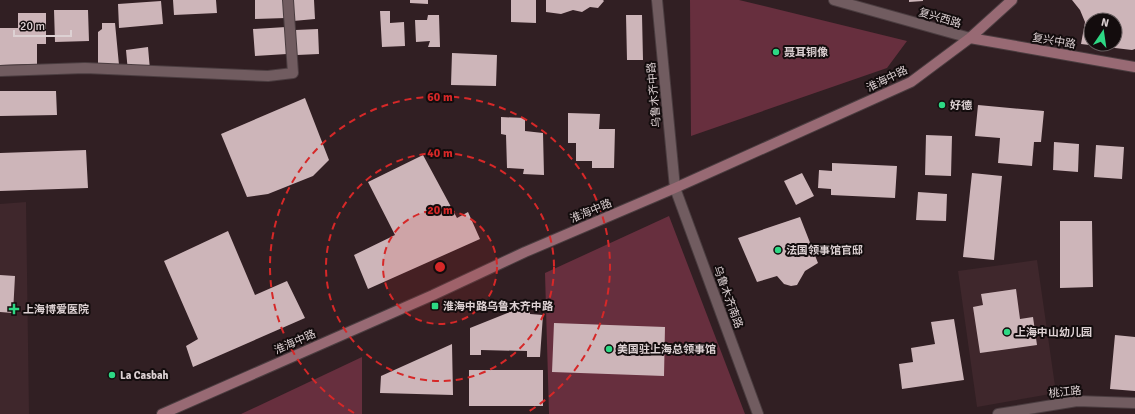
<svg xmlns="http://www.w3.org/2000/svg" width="1135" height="414" viewBox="0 0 1135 414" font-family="Signika,'Noto Sans SC',sans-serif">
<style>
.built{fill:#3f272c}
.green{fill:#672f3e}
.building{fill:#cdb5b9;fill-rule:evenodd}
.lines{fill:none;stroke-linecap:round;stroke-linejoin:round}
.minor-casing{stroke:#4b3d40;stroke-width:12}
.tertiary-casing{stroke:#4b3d40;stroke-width:12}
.secondary-casing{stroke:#4b3d40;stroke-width:12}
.minor{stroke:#715c60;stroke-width:10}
.tertiary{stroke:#715c60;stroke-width:10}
.secondary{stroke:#986a74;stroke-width:10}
.ring{fill:none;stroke:#d62828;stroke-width:2;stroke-dasharray:7 5}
.poi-dot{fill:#2dd884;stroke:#130c0d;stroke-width:1.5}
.labels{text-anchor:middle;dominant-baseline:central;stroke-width:4;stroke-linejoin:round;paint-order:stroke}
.street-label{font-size:11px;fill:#ddd1d3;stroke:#130c0d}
.poi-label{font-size:11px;font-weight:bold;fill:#ddd1d3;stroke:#130c0d;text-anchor:start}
.centre{fill:#d62828;stroke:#130c0d;stroke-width:2}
.ring-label{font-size:12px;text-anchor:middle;font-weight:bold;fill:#d62828;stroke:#130c0d;stroke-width:4;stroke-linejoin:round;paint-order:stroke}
</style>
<rect width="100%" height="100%" fill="#311f23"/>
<path class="built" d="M26,202L29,414H0V204Z
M1037,260L1056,393L977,407L958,271Z"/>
<path class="green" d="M690,0H739L907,41L887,68L691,136Z
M669,216L745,414H549L545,273Z
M362,357V414H241Z"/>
<path class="building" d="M173,0H216L217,13L174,15Z
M255,0H286V18L255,19Z
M291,0H314L315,19L293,21Z
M410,0H428V4L410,3Z
M511,0H536V23L511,22Z
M546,0H603L604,1L598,8L590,7L582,12L573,10L561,14L546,12Z
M909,0H923V1L909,2Z
M1072,0H1135V49L1132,50L1081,44L1085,22L1080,10ZM1091,20H1115V44H1091Z
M161,1L163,24L119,28L118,4Z
M54,10H88L89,41L55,42Z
M380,11H390V23L404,22L405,46L382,47Z
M18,13H46V44H37V64L0,65V28H18Z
M428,15H439L440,47H428L430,41L416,42L415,20H427Z
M626,15H642L643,60H627Z
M102,23H115L119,65H98V32L102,29Z
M286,27L287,54L255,56L253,29Z
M318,29L319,54L297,55L295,30Z
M148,47L150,70L128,72L126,50Z
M452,53L497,55L496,86L451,85Z
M0,91H56L57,115L0,116Z
M305,98L329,160L313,176L268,194L247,197L221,134Z
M978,105L1044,111L1041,142H1034L1032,166L998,163L1000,138L975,136Z
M568,113L600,114L599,129H615L614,168H592V161H576V143H568Z
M501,117L525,118V131L543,133L544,175L523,174L524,169L507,168L506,135L501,134Z
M926,135L952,136L951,176L925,175Z
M1054,142L1079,144L1078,172L1053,170Z
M1096,145L1124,147L1122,179L1094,177Z
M86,150L88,188L0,191V153Z
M423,155L457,218L468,212L480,239L368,289L354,255L395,235L368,182Z
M832,163L897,166L895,198L831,195V189L818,188L819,170L832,171Z
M802,173L814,196L796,205L784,181Z
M972,173L1002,176L994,260L963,257Z
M918,192L947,194L946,221L916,220Z
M800,217L818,263L805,271L797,285L791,286L784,284L777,276L757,282L738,238Z
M1060,221H1092L1093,287L1060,288Z
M228,231L255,295L287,281L305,318L193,367L186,346L198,339L164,261Z
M0,275L15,276L13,313L0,312Z
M1016,289L1020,319L1033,317L1037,345L980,353L973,307L983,305L981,294Z
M530,304V314L543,315L540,357H527V351L481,350V355H470V328Z
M954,319L964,380L902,389L899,364L913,362L911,348L935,344L931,322Z
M554,323L665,327L664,376L552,372Z
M1115,335L1135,337V391L1110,389Z
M452,344L453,395L380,393L381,376Z
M469,370H543V406H469Z"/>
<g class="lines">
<defs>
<path id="minor" d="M0,71L85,68L268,76L293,73L288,0
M998,414L1077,401L1135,403"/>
<path id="tertiary" d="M657,0L675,188L758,414
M834,0L970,38"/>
<path id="secondary" d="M970,38L1135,67
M162,414L433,295L525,252L675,188L911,82L970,38L1012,0"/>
</defs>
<use href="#minor" class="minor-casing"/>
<use href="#tertiary" class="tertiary-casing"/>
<use href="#secondary" class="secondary-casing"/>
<use href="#minor" class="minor"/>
<use href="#tertiary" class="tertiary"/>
<use href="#secondary" class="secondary"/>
</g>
<circle cx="440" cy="267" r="57" fill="#d62828" fill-opacity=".12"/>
<g class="ring">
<circle cx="440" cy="267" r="57"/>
<circle cx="440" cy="267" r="114"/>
<path d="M354 413A170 170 0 1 1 526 413"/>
</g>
<g class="poi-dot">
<circle cx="776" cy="52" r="4"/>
<circle cx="942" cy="105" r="4"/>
<circle cx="778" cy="250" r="4"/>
<rect x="431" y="302" width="8" height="8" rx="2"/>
<path d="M12 303h4v4h4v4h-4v4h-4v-4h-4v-4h4z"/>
<circle cx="1007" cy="332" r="4"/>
<circle cx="609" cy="349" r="4"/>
<circle cx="112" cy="375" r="4"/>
</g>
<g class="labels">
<g class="street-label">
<text transform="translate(940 18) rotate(16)">复兴西路</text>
<text transform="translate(1054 41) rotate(10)">复兴中路</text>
<text transform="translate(887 79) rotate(-26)">淮海中路</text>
<text transform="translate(654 95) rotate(-95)">乌鲁木齐中路</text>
<text transform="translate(591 211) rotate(-23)">淮海中路</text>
<text transform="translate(728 297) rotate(70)">乌鲁木齐南路</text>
<text transform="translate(295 342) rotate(-24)">淮海中路</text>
<text transform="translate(1065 392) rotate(-6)">桃江路</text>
</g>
<g class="poi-label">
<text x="784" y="52">聂耳铜像</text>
<text x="950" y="105">好德</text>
<text x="786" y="250">法国领事馆官邸</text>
<text x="443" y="306">淮海中路乌鲁木齐中路</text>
<text x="23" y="309">上海博爱医院</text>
<text x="1015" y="332">上海中山幼儿园</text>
<text x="617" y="349">美国驻上海总领事馆</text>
<text x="120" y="375">La Casbah</text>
</g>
</g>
<circle cx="440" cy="267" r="6" class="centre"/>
<g class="ring-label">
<text x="440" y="101">60 m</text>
<text x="440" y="157">40 m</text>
<text x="440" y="214">20 m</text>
</g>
<g transform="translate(1103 32) rotate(13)"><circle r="19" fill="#130c0d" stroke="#645b5c"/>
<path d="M0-3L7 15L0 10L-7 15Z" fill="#2dd884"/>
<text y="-6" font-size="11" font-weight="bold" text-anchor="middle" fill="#ddd1d3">N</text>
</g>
<path d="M14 30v6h57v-6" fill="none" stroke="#ddd1d3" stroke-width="2"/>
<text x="20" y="30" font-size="12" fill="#ddd1d3" stroke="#130c0d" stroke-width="3" paint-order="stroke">20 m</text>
</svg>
